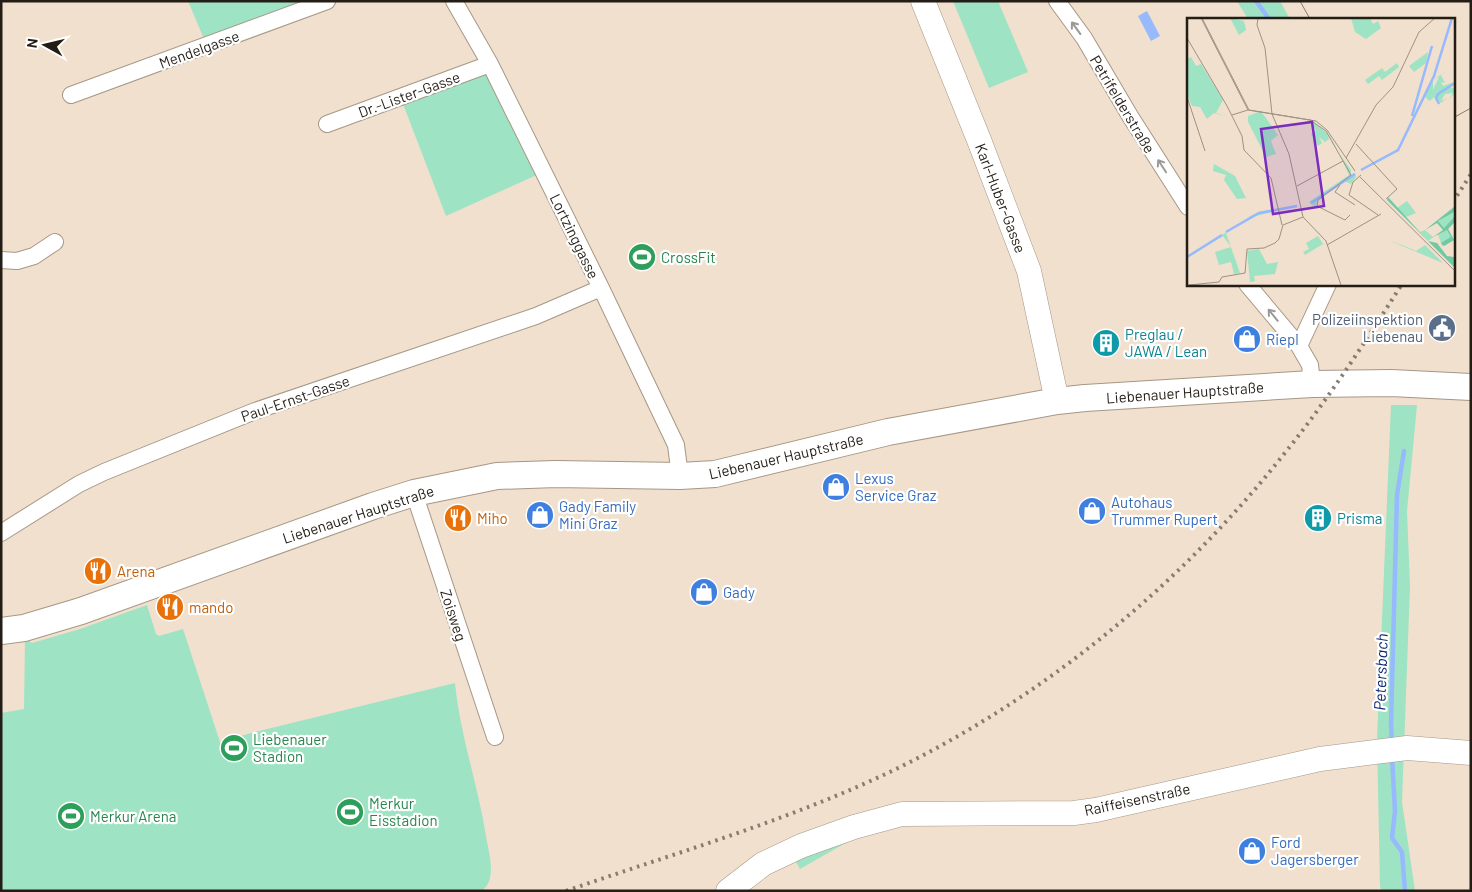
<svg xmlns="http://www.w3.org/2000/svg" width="1472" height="892" viewBox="0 0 1472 892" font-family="Barlow,sans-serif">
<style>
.green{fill:#9ee3c3}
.water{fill:#97b9fd}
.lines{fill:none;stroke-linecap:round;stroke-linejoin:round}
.stream{stroke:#97b9fd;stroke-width:4.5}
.street-casing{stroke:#a69786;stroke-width:18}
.secondary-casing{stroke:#a69786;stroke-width:25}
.primary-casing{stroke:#a69786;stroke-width:28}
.street{stroke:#fff;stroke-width:16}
.secondary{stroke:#fff;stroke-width:24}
.primary{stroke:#fff;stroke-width:26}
.tram{stroke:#867c6f;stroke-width:1}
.rail{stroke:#867c6f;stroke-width:4;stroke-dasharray:2.5 5;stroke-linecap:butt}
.oneway{stroke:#9c9996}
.labels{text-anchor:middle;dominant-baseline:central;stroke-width:4.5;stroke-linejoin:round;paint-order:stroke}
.street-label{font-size:15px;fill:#231d16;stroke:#fff}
.leisure-label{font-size:15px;fill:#27864d;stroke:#fff;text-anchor:start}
.service-label{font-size:15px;fill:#4e5e75;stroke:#fff;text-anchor:end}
.culture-label{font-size:15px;fill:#0d838f;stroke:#fff;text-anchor:start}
.shop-label{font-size:15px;fill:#366cbe;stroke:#fff;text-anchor:start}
.food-label{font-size:15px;fill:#c56008;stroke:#fff;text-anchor:start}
.water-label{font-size:16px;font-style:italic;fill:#0c2975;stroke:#fff}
.inset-river{fill:none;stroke:#97b9fd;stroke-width:2.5}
.inset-road{fill:none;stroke:#9e9284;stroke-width:1}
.view{fill:#7b2cbf;fill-opacity:0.15;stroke:#7b2cbf;stroke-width:2.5}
.inset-edge{fill:none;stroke:#231d16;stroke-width:2.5}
</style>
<rect width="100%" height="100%" fill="#f0e0cd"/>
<path class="green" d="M188,1H327L207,46Z
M953,1H998L1028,72L989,88Z
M1237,1H1280L1290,19H1248Z
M477,74L490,75L539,174L446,216L403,104Z
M1391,405H1417L1407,511L1410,586L1402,802L1415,891H1381L1380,886L1377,739Z
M147,605L156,634L159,636L183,629L220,742L251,733L455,683C460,735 478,785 486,836C488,849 493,865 490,878C489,883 486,887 482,891H1V713L24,709L25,638L32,643L80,629Z
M856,837L800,869L795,860Z"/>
<path class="water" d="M1147,11L1160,36L1151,41L1138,16Z"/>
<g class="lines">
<path class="stream" d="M1256,1L1269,19
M1392,744L1391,724L1397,495L1404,451
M1392,757L1395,811L1392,838L1402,852L1405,891"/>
<defs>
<path id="street" d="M454,1L490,64L601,288L676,445L680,476
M1057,1L1084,38L1130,116L1188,207
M71,95L327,1
M327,124L490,64
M1,260L17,261L34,256L55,242
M1247,284L1299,346L1310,365L1312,384
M1299,346L1328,284
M414,493L495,737
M1,533L79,484L104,472L255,411L536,316L601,288"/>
<path id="secondary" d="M923,1L979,140L1029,271L1057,401
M728,891L763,864L801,846L854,827L902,814L1074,813L1096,810L1320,759L1407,748L1471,753"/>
<path id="primary" d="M1,631L24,628L81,611L373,506L414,493L497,476L556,474L680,476L715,474L888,432L1057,401L1085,398L1312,384L1391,383L1471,387"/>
</defs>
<use href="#street" class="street-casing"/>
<use href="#secondary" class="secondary-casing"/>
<use href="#primary" class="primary-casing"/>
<use href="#street" class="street"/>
<use href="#secondary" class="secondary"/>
<use href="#primary" class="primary"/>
<path class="tram" d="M1300,1L1310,19
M1453,118L1471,108"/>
<path class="rail" d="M1453,202L1471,174
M566,891C675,853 787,821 892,771C1042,698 1176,589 1280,459C1325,404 1364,344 1402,284"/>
</g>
<defs><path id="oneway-shaft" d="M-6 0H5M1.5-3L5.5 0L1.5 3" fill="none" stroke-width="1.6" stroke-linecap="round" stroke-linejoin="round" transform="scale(1.25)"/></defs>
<g class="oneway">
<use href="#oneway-shaft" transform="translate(1076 28) rotate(-126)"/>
<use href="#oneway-shaft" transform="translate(1162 166) rotate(-123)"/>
<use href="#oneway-shaft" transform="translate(1273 315) rotate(-129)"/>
</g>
<defs>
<symbol id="stadium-disc" viewBox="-11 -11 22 22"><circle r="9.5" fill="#2e9e5b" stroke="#fff"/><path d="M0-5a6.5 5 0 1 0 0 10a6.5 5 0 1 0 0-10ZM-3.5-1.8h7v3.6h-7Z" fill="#fff"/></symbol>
<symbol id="civic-disc" viewBox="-11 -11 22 22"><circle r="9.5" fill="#5c6f8a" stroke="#fff"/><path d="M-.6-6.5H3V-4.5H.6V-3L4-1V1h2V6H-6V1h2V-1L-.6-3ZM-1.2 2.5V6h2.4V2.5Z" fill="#fff"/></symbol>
<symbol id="shop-disc" viewBox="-11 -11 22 22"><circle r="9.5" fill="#3f7fe0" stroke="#fff"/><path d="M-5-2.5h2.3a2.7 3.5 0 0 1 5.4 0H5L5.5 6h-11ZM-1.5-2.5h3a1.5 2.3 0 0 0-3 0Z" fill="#fff"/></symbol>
<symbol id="building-disc" viewBox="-11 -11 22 22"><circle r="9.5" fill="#0f9aa8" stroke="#fff"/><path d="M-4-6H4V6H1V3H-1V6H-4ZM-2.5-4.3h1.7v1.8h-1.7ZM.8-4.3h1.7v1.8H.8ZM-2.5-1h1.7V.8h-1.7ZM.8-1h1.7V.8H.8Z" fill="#fff"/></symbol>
<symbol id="restaurant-disc" viewBox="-11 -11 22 22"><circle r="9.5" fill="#e8710a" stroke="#fff"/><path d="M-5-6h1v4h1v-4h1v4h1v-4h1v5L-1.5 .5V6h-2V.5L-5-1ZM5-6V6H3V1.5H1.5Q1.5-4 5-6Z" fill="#fff"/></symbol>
</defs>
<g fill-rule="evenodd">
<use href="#stadium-disc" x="626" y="241" width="32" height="32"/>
<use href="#civic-disc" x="1426" y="312" width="32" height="32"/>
<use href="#shop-disc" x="1231" y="323" width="32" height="32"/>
<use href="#building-disc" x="1090" y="327" width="32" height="32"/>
<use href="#shop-disc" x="820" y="471" width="32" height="32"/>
<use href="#shop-disc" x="1076" y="495" width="32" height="32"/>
<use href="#shop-disc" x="524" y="499" width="32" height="32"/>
<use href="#restaurant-disc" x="442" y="502" width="32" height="32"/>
<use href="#building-disc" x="1302" y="502" width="32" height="32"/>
<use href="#restaurant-disc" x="82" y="555" width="32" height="32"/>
<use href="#shop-disc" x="688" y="576" width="32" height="32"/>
<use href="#restaurant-disc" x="154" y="591" width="32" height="32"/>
<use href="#stadium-disc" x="218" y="732" width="32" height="32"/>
<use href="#stadium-disc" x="334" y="796" width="32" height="32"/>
<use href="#stadium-disc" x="55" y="800" width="32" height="32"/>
<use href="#shop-disc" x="1236" y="835" width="32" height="32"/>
</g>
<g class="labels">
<g class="street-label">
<text transform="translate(199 49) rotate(-20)">Mendelgasse</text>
<text transform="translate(409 94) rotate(-20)">Dr.-Lister-Gasse</text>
<text transform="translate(1123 104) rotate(59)">Petrifelderstraße</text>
<text transform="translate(1001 198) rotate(69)">Karl-Huber-Gasse</text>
<text transform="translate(575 236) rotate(64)">Lortzinggasse</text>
<text transform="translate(1185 392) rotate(-4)">Liebenauer Hauptstraße</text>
<text transform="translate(295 398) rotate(-19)">Paul-Ernst-Gasse</text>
<text transform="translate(786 456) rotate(-13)">Liebenauer Hauptstraße</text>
<text transform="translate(358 514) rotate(-18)">Liebenauer Hauptstraße</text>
<text transform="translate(454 615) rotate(72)">Zoisweg</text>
<text transform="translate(1137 799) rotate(-12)">Raiffeisenstraße</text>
</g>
<g class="leisure-label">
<text x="661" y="257">CrossFit</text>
<text x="253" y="739">Liebenauer<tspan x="253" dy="17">Stadion</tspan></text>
<text x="369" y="803">Merkur<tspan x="369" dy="17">Eisstadion</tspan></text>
<text x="90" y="816">Merkur Arena</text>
</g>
<g class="service-label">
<text x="1423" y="319">Polizeiinspektion<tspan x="1423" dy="17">Liebenau</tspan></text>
</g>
<g class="culture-label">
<text x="1125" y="334">Preglau /<tspan x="1125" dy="17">JAWA / Lean</tspan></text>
<text x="1337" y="518">Prisma</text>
</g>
<g class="shop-label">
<text x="1266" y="339">Riepl</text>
<text x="855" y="478">Lexus<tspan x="855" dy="17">Service Graz</tspan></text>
<text x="1111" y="502">Autohaus<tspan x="1111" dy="17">Trummer Rupert</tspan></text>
<text x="559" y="506">Gady Family<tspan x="559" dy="17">Mini Graz</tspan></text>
<text x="723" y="592">Gady</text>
<text x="1271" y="842">Ford<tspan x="1271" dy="17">Jagersberger</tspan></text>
</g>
<g class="food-label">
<text x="477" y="518">Miho</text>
<text x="117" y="571">Arena</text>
<text x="189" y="607">mando</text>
</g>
<g class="water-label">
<text transform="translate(1380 672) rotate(-88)">Petersbach</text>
</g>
</g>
<g transform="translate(1187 18)">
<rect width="268" height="268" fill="#f0e0cd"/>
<path d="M43,0L57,3L59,12L52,17ZM164,0H183L186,6L191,3L194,10L179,21L168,14ZM241,34L239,45L227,54L222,48ZM4,39L9,48L14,46L36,82L29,95L42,99L27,95L20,101L13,89L5,88L0,77V41ZM210,45L212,49L195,62L192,58L181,66L178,62L195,50L198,54ZM267,48L254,57L258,65L254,64L256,68L267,64L264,70H267V76L262,81L266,75L258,76L254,83L260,80L254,85L247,79L243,83L240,81L238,78L243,67L246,63V72L252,59L246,62ZM74,93L91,117L84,123L89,136L79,139L61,104V98ZM122,100L142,117L150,131L140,116L142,121L138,124L132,119L135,125L131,128L124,116L129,113ZM153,137L164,152L163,157L168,155L169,159L164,166L157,163L150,167L130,182L129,189L125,187L122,184L162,157ZM27,146L48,158L59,180L50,181L37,162L39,157L26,153ZM220,183L229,195L219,199L210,190ZM113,187L61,200L39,215L53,255L47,256L44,244L32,247L28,234L44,229L36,218L0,240L65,197ZM266,193L267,199L257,210L251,203ZM261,211L267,222L255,228L251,216L241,223L233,214L238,212L246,219ZM131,218L136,226L118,237L116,234L122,231L119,225ZM201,222L220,229L229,233L238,227L256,245ZM72,231L80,246L91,244L88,256L67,258L68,263L63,264L60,233Z" fill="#9ee3c3"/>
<path d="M201,179L241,223L250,225L260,238L267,239V249L200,182ZM267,189V194L251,203L257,210L267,199V205L261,211L267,222L257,228L254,225L264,219L260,212L246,219L256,212L250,205L238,212Z" fill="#6fc9a2"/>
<path class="inset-river" d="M252,86L249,80L251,76L268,65M225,98L245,28M174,152L211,132L247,58L265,0M124,185L168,156M39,214L72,195L110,188M0,239L35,217"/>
<path class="inset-road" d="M14,0L61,92L129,103L140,112L168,153M15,0L62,92L123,102L139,113L164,157L131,182L130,188L158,202L163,197M71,0L70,7L78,30L85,96L102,136L116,199L139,223L154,267M0,20L40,88L55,118L57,132L84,160L95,207M0,79L18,133M45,97L61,92M169,126L210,171L199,181M159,140L189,87L206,69L232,14L248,0M174,157L166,164L162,177L191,197M173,159L268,253M153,167L148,174L168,187M110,168L156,143M140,227L194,196M32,264L35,259L58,255L60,231L77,230L88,225L92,221L96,207L116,199M2,267L32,264"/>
<path class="view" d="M125,104L137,188L86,196L74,111Z"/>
<rect width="268" height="268" class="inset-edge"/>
</g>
<rect width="1472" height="892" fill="none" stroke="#231d16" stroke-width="5"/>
<g transform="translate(45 45) rotate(278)" stroke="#ffffff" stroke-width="4" paint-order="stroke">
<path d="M0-4L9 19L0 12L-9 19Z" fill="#231d16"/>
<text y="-8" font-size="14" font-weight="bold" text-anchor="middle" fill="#231d16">N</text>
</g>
</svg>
